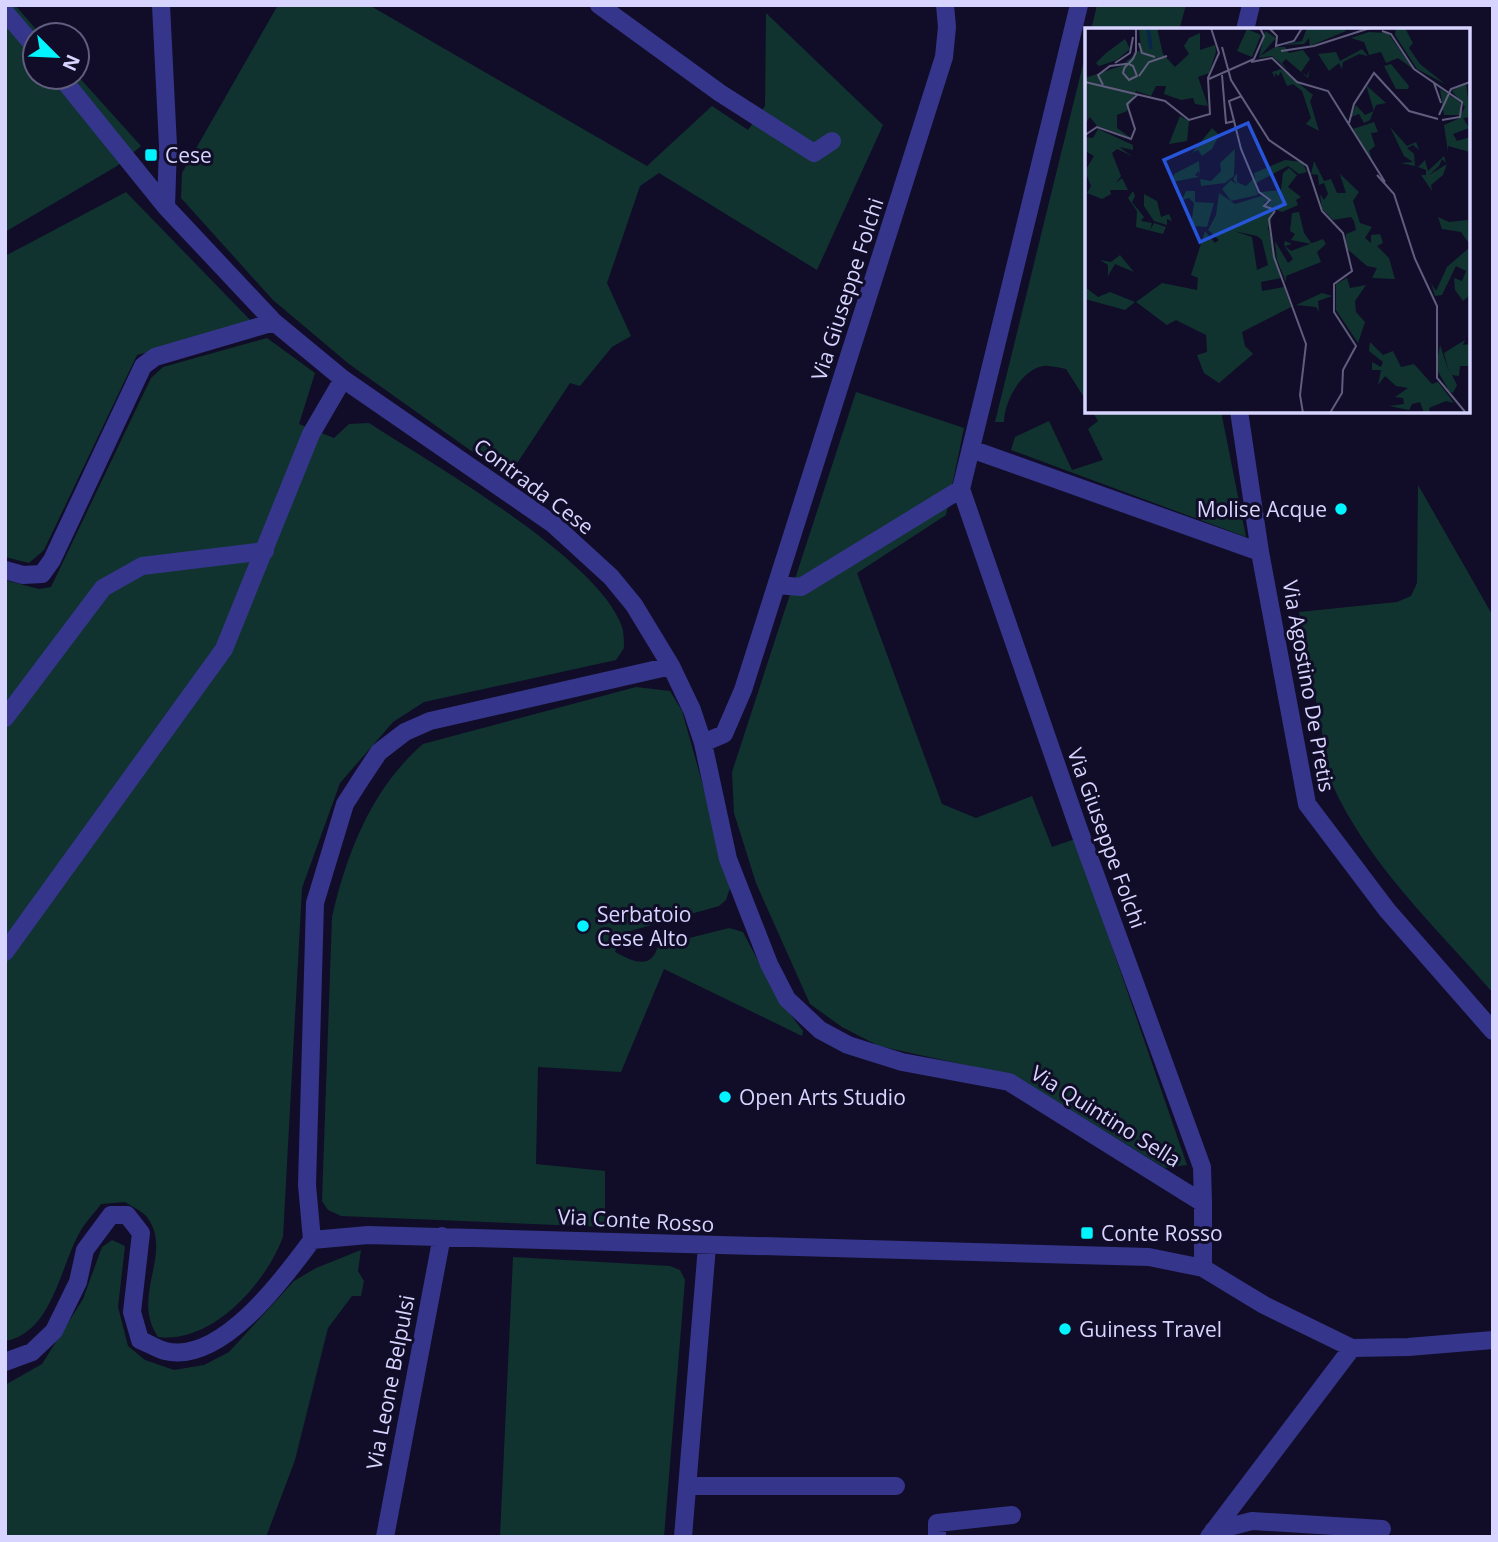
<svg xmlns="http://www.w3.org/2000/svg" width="1498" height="1542" viewBox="0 0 1498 1542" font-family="'Open Sans',sans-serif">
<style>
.green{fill:#10332f}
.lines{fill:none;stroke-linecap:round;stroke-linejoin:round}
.minor{stroke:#35368b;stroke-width:18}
.poi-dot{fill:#01f4ff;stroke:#110d28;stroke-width:2.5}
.labels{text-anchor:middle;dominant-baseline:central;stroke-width:6;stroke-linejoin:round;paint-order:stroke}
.poi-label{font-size:21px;fill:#d7d5ff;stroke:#110d28;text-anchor:start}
.street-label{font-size:21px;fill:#d7d5ff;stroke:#110d28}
.inset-river{fill:none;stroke:#08254d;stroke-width:3.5}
.inset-road{fill:none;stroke:#605d7e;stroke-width:2}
.view{fill:#2655da;fill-opacity:0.15;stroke:#2655da;stroke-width:3.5}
.inset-edge{fill:none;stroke:#d7d5ff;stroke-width:3.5}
</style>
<rect width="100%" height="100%" fill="#110d28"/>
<path class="green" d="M5,5H15L41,35H35V77L77,75L141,146L117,166L5,232Z
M278,5H369L647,166L712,106L748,130L765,106L766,13L883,125L817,270L659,173L640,186L607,283L631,336L612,347L580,386L570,383L508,477L349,364L273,300L181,198L182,173Z
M1097,5H1186L1180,27L1184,30H1091Z
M1087,48V402L1066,369C1059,368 1050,365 1043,366C1021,370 1004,402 1004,422H995Z
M126,192L255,325L137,355L44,550L29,563L5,557V256Z
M267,338L315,373L299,424L334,438L349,424L369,423C432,464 599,559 622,627C624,633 624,642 624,648L616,660L424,702L393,722L340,783L302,888L283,1237C266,1283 212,1344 158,1337C130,1296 174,1253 147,1217C142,1211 131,1206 125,1202L101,1204C95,1213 86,1221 81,1230C60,1265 53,1333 5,1341V580L39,589L51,587L151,378L163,367Z
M856,392L964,428L946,515L857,573L942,804L976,818L1032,796L1052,847L1075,839L1187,1165L1165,1168L1015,1076L879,1046L842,1027L810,1004L756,883L734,813L732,772Z
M1092,411H1221L1246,537L1011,450L1015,437L1049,421L1072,470L1103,460L1088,429L1098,421Z
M1418,485L1493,616V993C1436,927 1368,864 1332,784L1299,612L1397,602L1411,596L1417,583Z
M636,687L670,691L682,711L731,885L726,900L719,906L623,933L615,952C632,961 651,971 658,946L729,928L743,932L777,997L803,1031L802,1036L664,969L621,1072L538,1067L536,1164L605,1171V1227L341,1216L328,1210L322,1201L332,917C347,852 372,788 423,744Z
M112,1240L125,1246L118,1307L128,1346L145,1360L174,1370L204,1365L229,1352L294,1281L316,1268L361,1250L358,1271L364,1281L361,1296H352L328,1328L295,1460L266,1537H5V1385L42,1364L83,1299L102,1247Z
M513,1257L670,1266L680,1270L685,1280L664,1537H500Z"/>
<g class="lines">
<path class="minor" d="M161,5L168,146L166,207
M599,5L720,93L814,153L832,141
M1079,5L961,489L1079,830L1202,1167L1203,1203
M5,12L35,47
M1245,30L1251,5
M61,77L166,207L274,322L343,379L553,524L611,577L634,605L671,666L692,710L703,743L728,859L769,964L787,999L820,1030L848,1045L902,1062L1009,1082L1203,1203V1268
M1239,411L1260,552L1307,804L1387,910L1493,1031
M971,449L1260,552
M5,570L23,575L42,574L52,560L143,366L155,357L274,322
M777,585L801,587L961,489
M5,718L103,588L142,566L265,551
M703,743L724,734L743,690L944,57L947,27L945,5
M5,952L224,649L311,434L343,379
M312,1240L307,1185L315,903L345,804L361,779L379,752L405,732L430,721L671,666
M5,1362L32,1352L54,1331L78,1282L85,1250L111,1215H127L141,1233L132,1312L140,1340C148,1343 157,1349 165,1351C221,1365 284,1278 312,1240L368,1235L1149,1257L1203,1268L1264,1305L1352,1348L1408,1347L1493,1340
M689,1486H896
M1213,1531L1252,1521L1382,1529
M385,1537L442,1236
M683,1537L707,1246
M937,1537V1523L1012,1515
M1209,1537L1352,1348"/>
</g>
<g class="poi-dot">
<rect x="144" y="148" width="14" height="14" rx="3.5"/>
<circle cx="1341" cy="509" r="7"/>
<circle cx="583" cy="926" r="7"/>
<circle cx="725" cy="1097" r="7"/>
<rect x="1080" y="1226" width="14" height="14" rx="3.5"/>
<circle cx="1065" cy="1329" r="7"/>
</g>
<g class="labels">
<g class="poi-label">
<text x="165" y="155">Cese</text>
<text x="1327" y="509" text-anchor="end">Molise Acque</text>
<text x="597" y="914">Serbatoio<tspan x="597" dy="24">Cese Alto</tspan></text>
<text x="739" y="1097">Open Arts Studio</text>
<text x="1101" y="1233">Conte Rosso</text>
<text x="1079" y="1329">Guiness Travel</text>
</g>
<g class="street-label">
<text transform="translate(847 289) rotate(-72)">Via Giuseppe Folchi</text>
<text transform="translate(534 486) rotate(37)">Contrada Cese</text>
<text transform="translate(1309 686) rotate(80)">Via Agostino De Pretis</text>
<text transform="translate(1107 838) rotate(70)">Via Giuseppe Folchi</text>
<text transform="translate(1106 1116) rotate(32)">Via Quintino Sella</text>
<text transform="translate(636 1220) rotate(3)">Via Conte Rosso</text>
<text transform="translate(390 1382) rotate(-79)">Via Leone Belpulsi</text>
</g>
</g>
<g transform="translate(1085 28)">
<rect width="385" height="385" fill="#110d28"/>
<path d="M54,0H72L78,26L90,39L104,26L99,18L104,10L115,5V22L130,17L131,24L124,45L113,49L123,78L110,76L108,70L96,72L79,66L81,58H71L66,68L51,63L42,83L32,87V100L46,110L12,98L5,89L0,96V50L36,38L56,21ZM222,0H258L261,3L225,18L224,10L219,16L199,17L217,13ZM311,0H320L328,15L324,20L335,36L360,56L332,41L310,7ZM162,1L176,7L167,29L152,23ZM180,3L191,10L175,28L190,19H200L204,25L218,22L225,31L216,44L222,48L225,41L223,50L201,31L197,35L202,41L187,28L174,30ZM284,4L303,5L328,41L313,30L301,35L296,24L284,27L279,14L266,10ZM40,11L45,21L32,32L14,38L11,35L21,25ZM277,21L283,28L274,26L258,34L257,41L254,35L244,43L233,26L251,24L255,33ZM306,36L324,58L323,61H311L299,38ZM196,41L228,67L225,73L234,103L221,96L226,90L217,63L208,56L202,58L196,44L193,48L190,45V50L187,44ZM381,55L385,89L378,90L384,100L368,106L372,113L385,109V124L363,118V124L359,97L373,91L380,79L367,63ZM281,57L301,75L291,77L285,92L279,95L274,86L266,89L271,77L280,87L289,83ZM355,61L375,74V87H359ZM95,88L104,93L102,113L84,116ZM289,94L293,104L286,105L290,118L284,123L288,134L268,101ZM305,99L322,118L331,114L334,122L328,117L322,120L329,126L330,138L315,135L328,134L319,128ZM127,100L134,107L127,121L117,128L113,122L107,125ZM13,101L48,117V122L34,119L47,128L32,121L27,125L36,148L31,155L37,150L43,162H25L26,166L17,171L2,165L6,158L0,143L9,128L0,123V109L8,110ZM246,119L255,146L274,164L268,173L275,195L287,199L280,210L286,215V207L295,206L298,215L292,218L304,230L310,251L287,250L292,240L282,238L260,219L261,206L271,202L269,193L266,189L248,192L237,181L235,166L239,172L243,166L239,155L234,157L233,147L226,146L229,133L239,153L246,151L252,165H261ZM150,121L149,148L140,155L116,158L115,151L126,153L136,143L135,135ZM359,128L361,135L357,131L354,138L344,147L362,136L358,147L346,157L347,163L336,147H341V142L333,139L340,132L343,143ZM200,132L217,134L222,144L214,146L203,138L171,155L169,145ZM114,133L115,148L114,143L110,147L114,149L87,154L89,146ZM204,140L212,147L203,159L216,169L211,172L213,177L197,184L181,178L186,174L175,164L196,162L198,145ZM152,145V154L161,158L168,151L173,167L146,173L137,161L146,152L152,157L148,151ZM48,163L50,168L47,174L59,189L56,193L67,195L65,202L69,195L81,199L78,206L51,199L52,183L43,170ZM101,163H110V174L129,175L122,199L106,198L109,175L104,170L97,172ZM134,165L150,176L176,168L184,172L179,175L189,183L183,200L196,250L176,254L177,263L199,259L206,279L157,304L160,318L168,326L134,355L119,345L112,327L122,324L121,307L91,292L82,297L51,274L77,255L112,262L113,250L106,247L120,203L130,215L134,212L123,202L131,187ZM149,203L172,208L177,212L183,237L172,242L167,209ZM59,166L72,173L76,189L84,186L87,193L82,191V197L69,193L59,178ZM214,184L219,205L227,216L206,212L210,206L205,203L207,185ZM353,189L364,194L383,192L385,217L376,204L357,201ZM238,211L241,216L232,224L236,234L201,248V254L192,232L190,213L203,235L208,231L199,217L200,213L207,216L200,218L206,223ZM384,220L385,267L378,273L370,262L369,250L377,253L381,243L371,238L357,267L350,268L346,255L351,263L362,239ZM35,227L49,244L30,236L23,248V237L15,232L26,234ZM262,250L265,260L281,257L270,273L271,284L280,294L273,315L251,282V256ZM0,259L13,269L25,264L50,274L40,282L0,271ZM237,265L247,268L233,273L234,284L231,279L211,277ZM380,312L378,317L385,316V338H375L374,348L367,347L372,357L368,365L364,363L351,340L355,317L364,344L359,325ZM285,314L298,327L308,323L316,339L329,336L347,356L353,354L369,375L361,373L344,380L345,385H339L335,374L327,376L324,382L304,378L319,376L318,370L310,369L323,360L311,358L300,348L293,357L296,342H287V334L296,339L298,334L284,323Z" fill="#10332f" fill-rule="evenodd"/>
<path class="inset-river" d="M63,0L66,21"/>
<path class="inset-road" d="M184,0L192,8L191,18L209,13L217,0M297,3L306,6L329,41L377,74L375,89L357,92M54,15L57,25L70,29M137,19L146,52L184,112L222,138L237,183L258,205L267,243L249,256V284L271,318L258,342L257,365L245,385M196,23L229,18L285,0M166,34L187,30L212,54L243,63L300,154M30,35L45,25L48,9M137,47L141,95L150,93M54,48L64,34L82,28M124,51L169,31L179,8L175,0M0,54L80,73L104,92L125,86L123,50L134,25L126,0M349,55L356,75M18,57L13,47L25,38L40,36H44L48,38L52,48L44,52L38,45L39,41L40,39L48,31L51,24V0M157,68L144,73L156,121L174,164L185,172L179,178L190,182M354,87L366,61L385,54M264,95L269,76L289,45L324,83L353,91M0,107L12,99L46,111L50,101L42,76L52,67M292,147L309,166L330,231L352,278V350L381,385M190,183L184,191L189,229L221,316L215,367L218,385"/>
<path class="view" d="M163,95L200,176L115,214L79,132Z"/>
<rect width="385" height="385" class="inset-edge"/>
</g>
<rect width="1498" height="1542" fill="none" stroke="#d7d5ff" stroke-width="14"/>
<g transform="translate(56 56) rotate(114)"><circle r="33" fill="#110d28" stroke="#605d7e" stroke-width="2"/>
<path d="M0-5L12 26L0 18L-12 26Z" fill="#01f4ff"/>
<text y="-10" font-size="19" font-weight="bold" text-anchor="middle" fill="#d7d5ff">N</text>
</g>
</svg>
